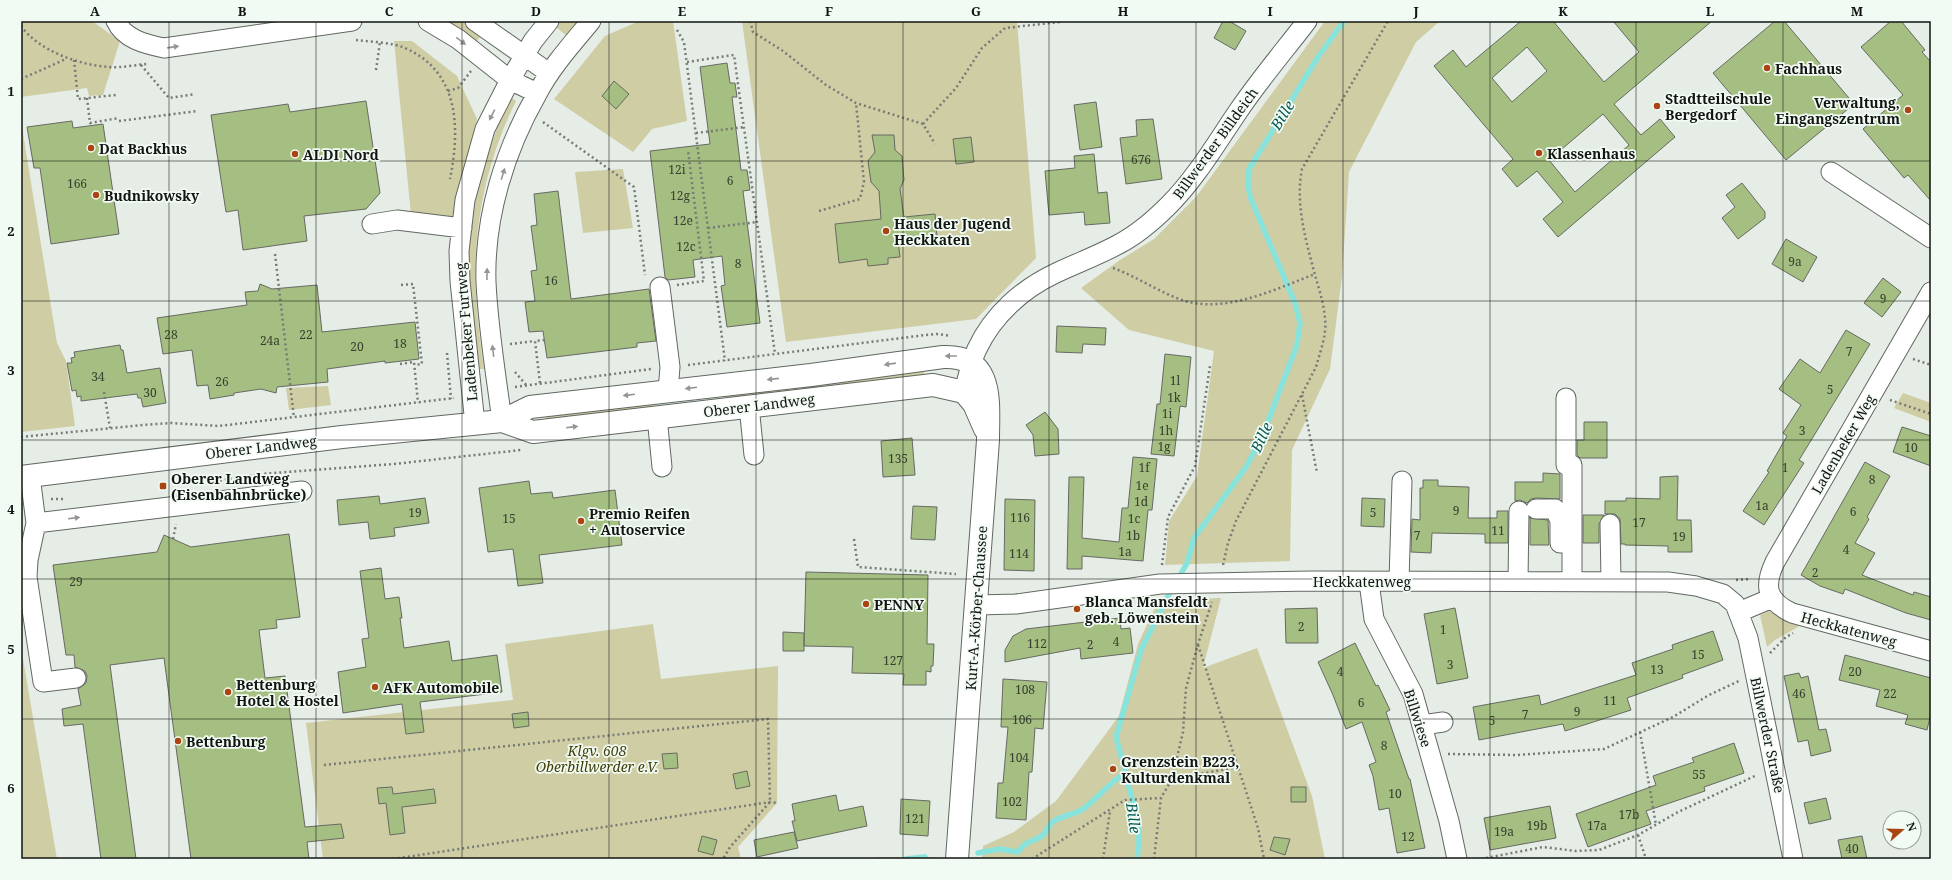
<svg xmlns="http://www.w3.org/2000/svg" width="1952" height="880" viewBox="0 0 1952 880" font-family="'Noto Serif',serif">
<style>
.green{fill:#cfcda4}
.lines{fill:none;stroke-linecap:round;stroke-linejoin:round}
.stream{stroke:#88e3dc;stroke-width:5.5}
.building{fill:#a5be81;stroke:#676a62;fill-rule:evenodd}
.minor-casing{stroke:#616861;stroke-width:21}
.major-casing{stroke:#616861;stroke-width:24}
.path{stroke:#767b76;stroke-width:2.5;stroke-dasharray:2 3;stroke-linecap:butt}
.minor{stroke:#fff;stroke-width:19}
.major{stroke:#fff;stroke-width:22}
.oneway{fill:#949694}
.grid{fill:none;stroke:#121512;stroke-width:1;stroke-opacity:0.55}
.poi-dot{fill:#a94511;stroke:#f2fbf3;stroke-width:1.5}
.labels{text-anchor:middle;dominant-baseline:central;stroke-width:3.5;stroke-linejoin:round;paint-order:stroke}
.number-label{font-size:12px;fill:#373f2e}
.poi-label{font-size:14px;font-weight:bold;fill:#121512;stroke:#f2fbf3;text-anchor:start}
.street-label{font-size:14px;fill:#121512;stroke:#f2fbf3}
.park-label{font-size:14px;font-style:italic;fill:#413d07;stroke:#f2fbf3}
.water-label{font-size:15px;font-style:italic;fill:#055955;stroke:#f2fbf3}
.neatline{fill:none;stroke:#121512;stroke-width:1.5}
.grid-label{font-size:13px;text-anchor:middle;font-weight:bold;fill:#121512}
</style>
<rect width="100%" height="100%" fill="#e5ede6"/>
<path class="green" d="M21,21H92L120,41L103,95L89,96L87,88L21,97Z
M443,21H466L482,34L475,44Z
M561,21H581L568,37L556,27Z
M643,21H673L687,121L652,129L633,152L554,99L605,36L637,22Z
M742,21H1017L1036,258L976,319L786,342Z
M1325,21H1440L1416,42L1349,172L1342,277L1330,369L1292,450L1290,561L1165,565L1169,521L1197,476L1214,351L1129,330L1081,288L1120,260L1154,239L1196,197Z
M394,41H412L457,76L477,119L452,218L411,215Z
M511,97L516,101C486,161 472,229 476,296C477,320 481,345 484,369H476C474,345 470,321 469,297C465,226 480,160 511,97Z
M21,121L57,343L66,361L75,426L21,432Z
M623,169L633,228L583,233L575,172Z
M924,367V381L823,393L821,380Z
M801,384L805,389L728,403L726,390Z
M328,386L331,405L289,410L286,388Z
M1903,393L1931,403V422L1894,408Z
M660,398L646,413L546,425L545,412Z
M1221,598L1203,668L1257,648L1312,796L1325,859H982L983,846L1014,832L1056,801L1119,716L1138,644L1158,601Z
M1769,611L1799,623L1798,627L1775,640L1767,647L1760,615Z
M653,624L661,679L778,666L777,803L738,847L741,859H323L306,723L513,700L505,644Z
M21,647L57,859H21Z
M879,857H938L937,859H870Z"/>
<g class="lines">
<path class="stream" d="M1178,579L1187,563L1194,538L1246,467L1262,437L1297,345L1300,323L1295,303L1250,197L1248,183L1249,169L1318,57L1344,21
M978,853L1000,849L1018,852C1027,839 1033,843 1043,835C1048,831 1048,824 1054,821C1063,815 1074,815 1083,809C1098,798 1109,783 1125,773
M906,859L925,857
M1137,859L1139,842L1138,822L1116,737L1141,650L1172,588"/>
</g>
<path class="building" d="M1223,21H1229L1246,31L1235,50L1214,38Z
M1521,21H1553L1604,82L1639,52L1613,21H1712L1614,104L1641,135L1660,119L1675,137L1558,237L1543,219L1563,202L1537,171L1517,187L1502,169L1513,159L1434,66L1453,50L1466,67ZM1527,47L1547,71L1512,102L1492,78ZM1603,114L1629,145L1575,192L1549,160Z
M1775,21H1784L1854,104L1786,160L1713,73Z
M1891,21H1901L1925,50L1922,52L1931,62V201L1908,175L1904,178L1863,129L1903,95L1861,47Z
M727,63L730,83H735L737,97H732L741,170H747L750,190L743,191L760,323L727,327L721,286L725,285L722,256L693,260L695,277L668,280L665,277L650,151L710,144L700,67Z
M614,81L629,94L616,109L602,96Z
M366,101L380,193L366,209L304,216L307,241L243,250L238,210L226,212L211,115L288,104L290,112Z
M1096,102L1102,147L1080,150L1074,105Z
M1153,119L1162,179L1126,184L1120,138L1137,136L1136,120Z
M72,121L73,128L103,124L119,234L51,244L40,168H34L27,127Z
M872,135H894L895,150L902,156L904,180L900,189L904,217L935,214L937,237L898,241L900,257L888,258V264L868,266L867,259L839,263L835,224L881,219L879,191L871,182L868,161L875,152Z
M971,137L974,162L956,164L953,139Z
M1094,154L1098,193L1107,192L1110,223L1085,225L1084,212L1049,215L1045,171L1075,168L1074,156Z
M1742,183L1765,212V218L1738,239L1722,218L1735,207L1726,195Z
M558,191L571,299L649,289L656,341L637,343V347L547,358L543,331L529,332L525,302L535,301L531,271L537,270L531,226L537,225L534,194Z
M1786,239L1817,257L1803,282L1772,264Z
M1883,278L1901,292L1882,317L1864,303Z
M260,284L272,289L317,285L322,332L415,322L419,359L385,363V361L327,369L328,382L277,387L276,393L261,389L234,393V395L210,399L208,385L197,386L192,350L163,354L157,318L247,305L245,292L258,291Z
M1057,326L1106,328L1105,345L1083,344L1082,353L1056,352Z
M1846,330L1870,344L1799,460L1804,463L1764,525L1743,511L1769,472L1767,471L1787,436L1783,433L1801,405L1779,389L1800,359L1820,373Z
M120,345L121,350H123L127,373L160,368L166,403L143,407L141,398H138L137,394L81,401V396L77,397L76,390L72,391L67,363H72L71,358L75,357L74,352Z
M1165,354L1191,357L1186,407L1180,406L1174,456L1151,454L1157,404H1160Z
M1045,412L1058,429L1059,454L1035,456L1033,435L1026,425Z
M1584,422H1607V458H1580L1577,455V440H1584Z
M1902,427L1931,436V466L1893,452Z
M912,438L915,475L883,477L881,441Z
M1133,457L1157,459L1152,510H1148L1143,561L1082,556V569H1067L1069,477H1084L1082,538L1119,542L1122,508H1128Z
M1865,462L1890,476L1867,517L1869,519L1855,543L1875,553L1862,575L1913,595L1914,592L1931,597V620L1906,613L1845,589L1843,594L1820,586L1801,575Z
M1543,473L1560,474V499L1536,498L1531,499L1527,503L1520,500L1515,501V482H1543Z
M1678,476L1677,520H1691L1692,552H1668V546L1625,545V544H1621L1620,519L1615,514H1605V501H1626V498L1660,499V477Z
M1423,480H1438V486L1469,487L1468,518H1497V511H1508V543H1485V534L1432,533L1431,553L1411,552L1412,519L1420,520V488H1423Z
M529,481L531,494L552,492L553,498L615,490L622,545L539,555L543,583L518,586L513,549L488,552L479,488Z
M379,496L380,504L425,498L429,523L394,528L395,536L370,539L368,522L339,525L337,500Z
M1362,498L1385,499L1384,527L1361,526Z
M1005,499L1035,500L1034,571L1004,570Z
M913,506L937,507L935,540L911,539Z
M1583,515H1604L1599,524V543H1583Z
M1530,518L1548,520L1549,545H1530Z
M289,534L300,617L276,620L277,628L259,630L265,678L285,676L305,827L341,824L344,838L307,842L309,859H191L164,658L110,665L136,859H101L83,724L64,726L62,709L81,705L78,689L86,683L87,676L85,671L75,667L74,655H66L53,565L157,552L164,535L191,547Z
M381,568L385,599L399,597L402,618H400L404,648L449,641L452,661L497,655L502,692L420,702L424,732L406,734L402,704L343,713L338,672L366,667L362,639L369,638L360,571Z
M806,572L928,575L927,644H934L933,666H931V672L926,671V685H903L904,674L852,673L853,647L804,646Z
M1317,608L1318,643H1286L1285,609Z
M1455,608L1468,678L1437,684L1424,614Z
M1120,618L1121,629L1130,628L1133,653L1081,659L1080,648L1005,662V650L1013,636L1026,629Z
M1713,631L1723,660L1682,675L1683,678L1627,698L1631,710L1565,731L1563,724L1479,740L1473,707L1539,695L1541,705L1589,690L1636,675L1632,663L1673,649L1672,645Z
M783,632L804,633V651H783Z
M1355,643L1376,686L1378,685L1390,710L1386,712L1409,779H1410L1425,848L1397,853L1389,808L1379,810L1373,776L1369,765L1376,762L1362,722L1346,729L1333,695L1318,662Z
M1845,655L1931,678V713L1927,730L1905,724L1908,715L1876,706L1880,690L1839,680Z
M1799,673L1801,678L1808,676L1819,730L1826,729L1831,751L1811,756L1808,740L1798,742L1784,676Z
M1003,679L1047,682L1043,729L1035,728L1032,772H1029L1026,820L996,818L998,783H1003L1008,727H1001Z
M528,712L529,726L514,728L512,714Z
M1734,743L1744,773L1704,787L1705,791L1646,811L1651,824L1588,847L1576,814L1656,785L1653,776L1694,762L1692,758Z
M677,753L678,768L664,769L662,754Z
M747,771L750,786L736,789L733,774Z
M392,787L393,794L434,789L436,803L402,807L405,833L390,835L386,803L379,804L377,788Z
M1291,787H1306V802H1291Z
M836,795L839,811L863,806L867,826L797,841L792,821H795L792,804Z
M1826,798L1831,819L1809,824L1804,803Z
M901,799L930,801L928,836L900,834Z
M1550,806L1556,838L1490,850L1484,818Z
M794,832L798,848L757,857L754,840Z
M702,836L717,840L713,855L698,851Z
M1862,836L1867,859H1842L1838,840Z
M1274,837L1290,839L1285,855L1270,850Z"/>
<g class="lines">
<defs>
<path id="minor" d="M116,21C124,39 145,44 164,48L352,21
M428,21L458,39L510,80L537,93
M475,21L549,73
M1831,172L1931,238
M372,224L397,220L462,228
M660,287L670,367L668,391
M1931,292L1775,562C1763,587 1767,601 1792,613L1931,651
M964,392C968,378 970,363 977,349C993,315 1022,289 1056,273C1077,263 1099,255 1119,244C1138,234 1154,220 1169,205C1196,178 1217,142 1239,110C1260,79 1284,51 1307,21
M1566,398V465H1572V581
M749,406L754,455
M657,417L662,467
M502,421C496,375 488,328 486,282C484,217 505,150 537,94C551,67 572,44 591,21
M475,424L460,281L459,251L465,200L485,129L510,80L533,41L549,21
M30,476L36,523L28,560L27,577L43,682L76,678
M1536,509H1555L1560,521V543
M36,523L302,491
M1610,524L1611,581
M1399,581L1402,481
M1518,581L1519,511
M1369,582L1374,619L1413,694L1449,821L1457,859
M977,605L1016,604L1160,584L1312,581L1668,582L1696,586L1723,594L1735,604L1748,638L1793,859
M1739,612L1772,598
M1422,725L1443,722"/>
<path id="major" d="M502,421L533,432L933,385L964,392L974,404L985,429
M21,477L342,437L502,421L530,407L811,375L943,357C995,355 988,403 988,440L957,859"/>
</defs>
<use href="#minor" class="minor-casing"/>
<use href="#major" class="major-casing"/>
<path class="path" d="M750,21L753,32L783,51L826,85L856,103L923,124L935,144
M21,26C39,51 79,65 109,67C121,68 135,65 147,64
M677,30L684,42L725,361
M356,40C372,42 390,42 405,48C460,72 460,129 450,179
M74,60L78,99L116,95
M687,62L734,55L775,354
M141,65L169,98L195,94
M376,70L380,42
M21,79L66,59
M448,91L458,88L471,71
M87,98L90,123L119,118
M119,121L198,111
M543,122L634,187L645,275
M923,124L956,88L982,48L1005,28L1060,22V21
M696,133L744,127
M819,211L860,199L864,182L856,103
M708,228L757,222
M275,254L294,418
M1113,268C1138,277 1160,293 1185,301C1227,313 1276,289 1315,274
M401,285L413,284L422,364L415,365
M677,285L704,281L688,150
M510,344L535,341
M447,353L451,399
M1913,359L1931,365
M400,364L414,362L418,403
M688,365L926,335L937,334L951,336
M515,372L527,386
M540,383L535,341L544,340
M515,387L651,369
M104,392L110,428
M1302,395L1317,473
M1890,400L1931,414
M21,437L143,425L171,423L219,426L454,398
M210,482L260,474L394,464L521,450
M51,499H66
M173,539L176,524
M854,539L858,567L956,574
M1162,565L1168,517L1195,466L1210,366
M1223,565L1228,543L1236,521L1316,367C1320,352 1327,335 1325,319C1324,304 1319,289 1315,275C1306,241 1295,204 1302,169L1388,21
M1736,580L1751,579
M1198,645L1258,828L1264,859
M1770,653L1786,637L1793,633
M1640,732L1656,825
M1448,754L1517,755L1604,749L1673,717L1709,695L1739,681
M324,765L768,719L770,802L730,847L723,859
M1172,779L1238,767
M1638,835L1646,859
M393,859L770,802L777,803
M1032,859L1125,800L1161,798
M1103,859L1110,811
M1154,859L1161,798L1172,779L1183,732L1186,688L1198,644L1212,602
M1481,859L1543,847L1576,851L1599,850L1638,835L1678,812L1757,775"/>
<use href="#minor" class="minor"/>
<use href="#major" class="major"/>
</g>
<defs><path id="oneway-solid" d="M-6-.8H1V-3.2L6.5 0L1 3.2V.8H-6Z"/></defs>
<g class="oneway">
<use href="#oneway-solid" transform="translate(461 41) rotate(38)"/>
<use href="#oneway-solid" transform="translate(173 47) rotate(-8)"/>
<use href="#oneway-solid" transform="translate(492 115) rotate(117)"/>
<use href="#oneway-solid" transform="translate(503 174) rotate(-73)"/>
<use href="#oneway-solid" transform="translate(487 274) rotate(-89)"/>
<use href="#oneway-solid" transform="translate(493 351) rotate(-97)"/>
<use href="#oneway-solid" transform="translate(951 356) rotate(180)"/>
<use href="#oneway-solid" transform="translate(890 364) rotate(172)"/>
<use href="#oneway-solid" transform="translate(773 379) rotate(174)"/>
<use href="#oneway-solid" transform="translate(691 388) rotate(173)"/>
<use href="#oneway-solid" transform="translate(629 395) rotate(173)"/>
<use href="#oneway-solid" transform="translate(572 427) rotate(-7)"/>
<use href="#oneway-solid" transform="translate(74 518) rotate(-7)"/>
</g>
<path class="grid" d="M169,21V859M316,21V859M462,21V859M609,21V859M756,21V859M903,21V859M1049,21V859M1196,21V859M1343,21V859M1490,21V859M1636,21V859M1783,21V859M21,161H1931M21,301H1931M21,440H1931M21,579H1931M21,719H1931"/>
<g class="poi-dot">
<circle cx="1767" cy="68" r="4"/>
<circle cx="1657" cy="106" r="4"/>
<circle cx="1908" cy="110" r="4"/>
<circle cx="91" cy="148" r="4"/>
<circle cx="1539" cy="153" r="4"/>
<circle cx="295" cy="154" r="4"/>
<circle cx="96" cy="195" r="4"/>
<circle cx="886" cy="231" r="4"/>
<rect x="159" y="482" width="8" height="8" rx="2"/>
<circle cx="581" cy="521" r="4"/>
<circle cx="866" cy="604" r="4"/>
<circle cx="1077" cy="609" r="4"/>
<circle cx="375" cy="687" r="4"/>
<circle cx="228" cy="692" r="4"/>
<circle cx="178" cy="741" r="4"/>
<circle cx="1113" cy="769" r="4"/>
</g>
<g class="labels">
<g class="number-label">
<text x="1141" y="159">676</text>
<text x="677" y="169">12i</text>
<text x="730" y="180">6</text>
<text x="77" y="183">166</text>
<text x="680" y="195">12g</text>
<text x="683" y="220">12e</text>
<text x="686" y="246">12c</text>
<text x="1795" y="261">9a</text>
<text x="738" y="263">8</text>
<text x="551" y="280">16</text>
<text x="1883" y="298">9</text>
<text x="171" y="334">28</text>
<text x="306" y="334">22</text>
<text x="270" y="340">24a</text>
<text x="400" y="343">18</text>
<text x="357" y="346">20</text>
<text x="1849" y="351">7</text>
<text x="98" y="376">34</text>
<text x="1175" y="380">1l</text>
<text x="222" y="381">26</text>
<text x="1830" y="389">5</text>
<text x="150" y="392">30</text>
<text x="1174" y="397">1k</text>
<text x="1167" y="413">1i</text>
<text x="1166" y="430">1h</text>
<text x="1802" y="430">3</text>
<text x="1164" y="446">1g</text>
<text x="1911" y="447">10</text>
<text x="898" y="458">135</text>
<text x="1144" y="467">1f</text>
<text x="1785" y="467">1</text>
<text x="1872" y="479">8</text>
<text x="1142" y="485">1e</text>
<text x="1141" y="501">1d</text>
<text x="1762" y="505">1a</text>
<text x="1456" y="510">9</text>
<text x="1853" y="511">6</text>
<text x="415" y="512">19</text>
<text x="1373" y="512">5</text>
<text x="1020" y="517">116</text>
<text x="509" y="518">15</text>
<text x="1134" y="518">1c</text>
<text x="1639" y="522">17</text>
<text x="1498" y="530">11</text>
<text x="1133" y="535">1b</text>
<text x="1417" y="535">7</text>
<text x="1679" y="536">19</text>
<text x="1846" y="549">4</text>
<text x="1125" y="551">1a</text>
<text x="1019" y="553">114</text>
<text x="1815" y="572">2</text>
<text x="76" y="581">29</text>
<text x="1301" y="626">2</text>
<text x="1443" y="629">1</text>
<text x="1116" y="641">4</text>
<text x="1037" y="643">112</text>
<text x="1090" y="644">2</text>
<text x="1698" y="654">15</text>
<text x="893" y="660">127</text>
<text x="1450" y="664">3</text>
<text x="1657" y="669">13</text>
<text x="1340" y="671">4</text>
<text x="1855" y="671">20</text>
<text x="1025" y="689">108</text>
<text x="1799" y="693">46</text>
<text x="1890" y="693">22</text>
<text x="1610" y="700">11</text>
<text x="1361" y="702">6</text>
<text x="1577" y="711">9</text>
<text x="1525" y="714">7</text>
<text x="1022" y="719">106</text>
<text x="1492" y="720">5</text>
<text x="1384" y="745">8</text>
<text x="1019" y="757">104</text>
<text x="1699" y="774">55</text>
<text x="1395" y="793">10</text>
<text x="1012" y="801">102</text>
<text x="1629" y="814">17b</text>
<text x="915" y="818">121</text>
<text x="1537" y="825">19b</text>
<text x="1597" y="825">17a</text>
<text x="1504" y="831">19a</text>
<text x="1408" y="836">12</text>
<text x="1852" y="848">40</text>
</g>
<g class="poi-label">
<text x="1775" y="68">Fachhaus</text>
<text x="1665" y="98">Stadtteilschule<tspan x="1665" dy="16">Bergedorf</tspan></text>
<text x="1900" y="102" text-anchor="end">Verwaltung,<tspan x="1900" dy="16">Eingangszentrum</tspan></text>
<text x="99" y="148">Dat Backhus</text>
<text x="1547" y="153">Klassenhaus</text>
<text x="303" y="154">ALDI Nord</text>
<text x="104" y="195">Budnikowsky</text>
<text x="894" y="223">Haus der Jugend<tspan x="894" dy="16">Heckkaten</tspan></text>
<text x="171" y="478">Oberer Landweg<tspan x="171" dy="16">(Eisenbahnbrücke)</tspan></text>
<text x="589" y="513">Premio Reifen<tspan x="589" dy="16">+ Autoservice</tspan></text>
<text x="1085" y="601">Blanca Mansfeldt<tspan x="1085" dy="16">geb. Löwenstein</tspan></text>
<text x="874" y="604">PENNY</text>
<text x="236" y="684">Bettenburg<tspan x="236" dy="16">Hotel &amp; Hostel</tspan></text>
<text x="383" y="687">AFK Automobile</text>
<text x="186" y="741">Bettenburg</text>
<text x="1121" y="761">Grenzstein B223,<tspan x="1121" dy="16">Kulturdenkmal</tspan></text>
</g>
<g class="street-label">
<text transform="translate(1215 143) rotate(-54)">Billwerder Billdeich</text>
<text transform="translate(466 332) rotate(-95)">Ladenbeker Furtweg</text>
<text transform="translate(759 405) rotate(-7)">Oberer Landweg</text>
<text transform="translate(1843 444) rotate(-60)">Ladenbeker Weg</text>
<text transform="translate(261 447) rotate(-7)">Oberer Landweg</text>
<text x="1362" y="581">Heckkatenweg</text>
<text transform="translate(976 608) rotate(-86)">Kurt-A.-Körber-Chaussee</text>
<text transform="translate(1849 629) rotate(15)">Heckkatenweg</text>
<text transform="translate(1418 718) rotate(72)">Billwiese</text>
<text transform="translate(1768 735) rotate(78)">Billwerder Straße</text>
</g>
<g class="park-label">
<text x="597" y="750">Klgv. 608<tspan x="597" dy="16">Oberbillwerder e.V.</tspan></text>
</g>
<g class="water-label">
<text transform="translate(1282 115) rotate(-58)">Bille</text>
<text transform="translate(1261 437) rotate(-65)">Bille</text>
<text transform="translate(1134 818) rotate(82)">Bille</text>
</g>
</g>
<rect width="1952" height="880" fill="none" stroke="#f2fbf3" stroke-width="44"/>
<g transform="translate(1902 830) rotate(70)"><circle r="19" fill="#f2fbf3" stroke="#989f99"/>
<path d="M0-3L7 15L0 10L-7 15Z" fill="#a94511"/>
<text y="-6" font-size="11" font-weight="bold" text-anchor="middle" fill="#121512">N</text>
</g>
<rect x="22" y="22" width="1908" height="836" class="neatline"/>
<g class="grid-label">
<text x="95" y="16">A</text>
<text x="242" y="16">B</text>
<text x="389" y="16">C</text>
<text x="536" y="16">D</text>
<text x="682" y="16">E</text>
<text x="829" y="16">F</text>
<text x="976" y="16">G</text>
<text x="1123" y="16">H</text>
<text x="1270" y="16">I</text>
<text x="1416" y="16">J</text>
<text x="1563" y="16">K</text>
<text x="1710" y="16">L</text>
<text x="1857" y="16">M</text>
<text x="11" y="96">1</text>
<text x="11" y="236">2</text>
<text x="11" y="375">3</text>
<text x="11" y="514">4</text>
<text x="11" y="654">5</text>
<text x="11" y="793">6</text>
</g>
</svg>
